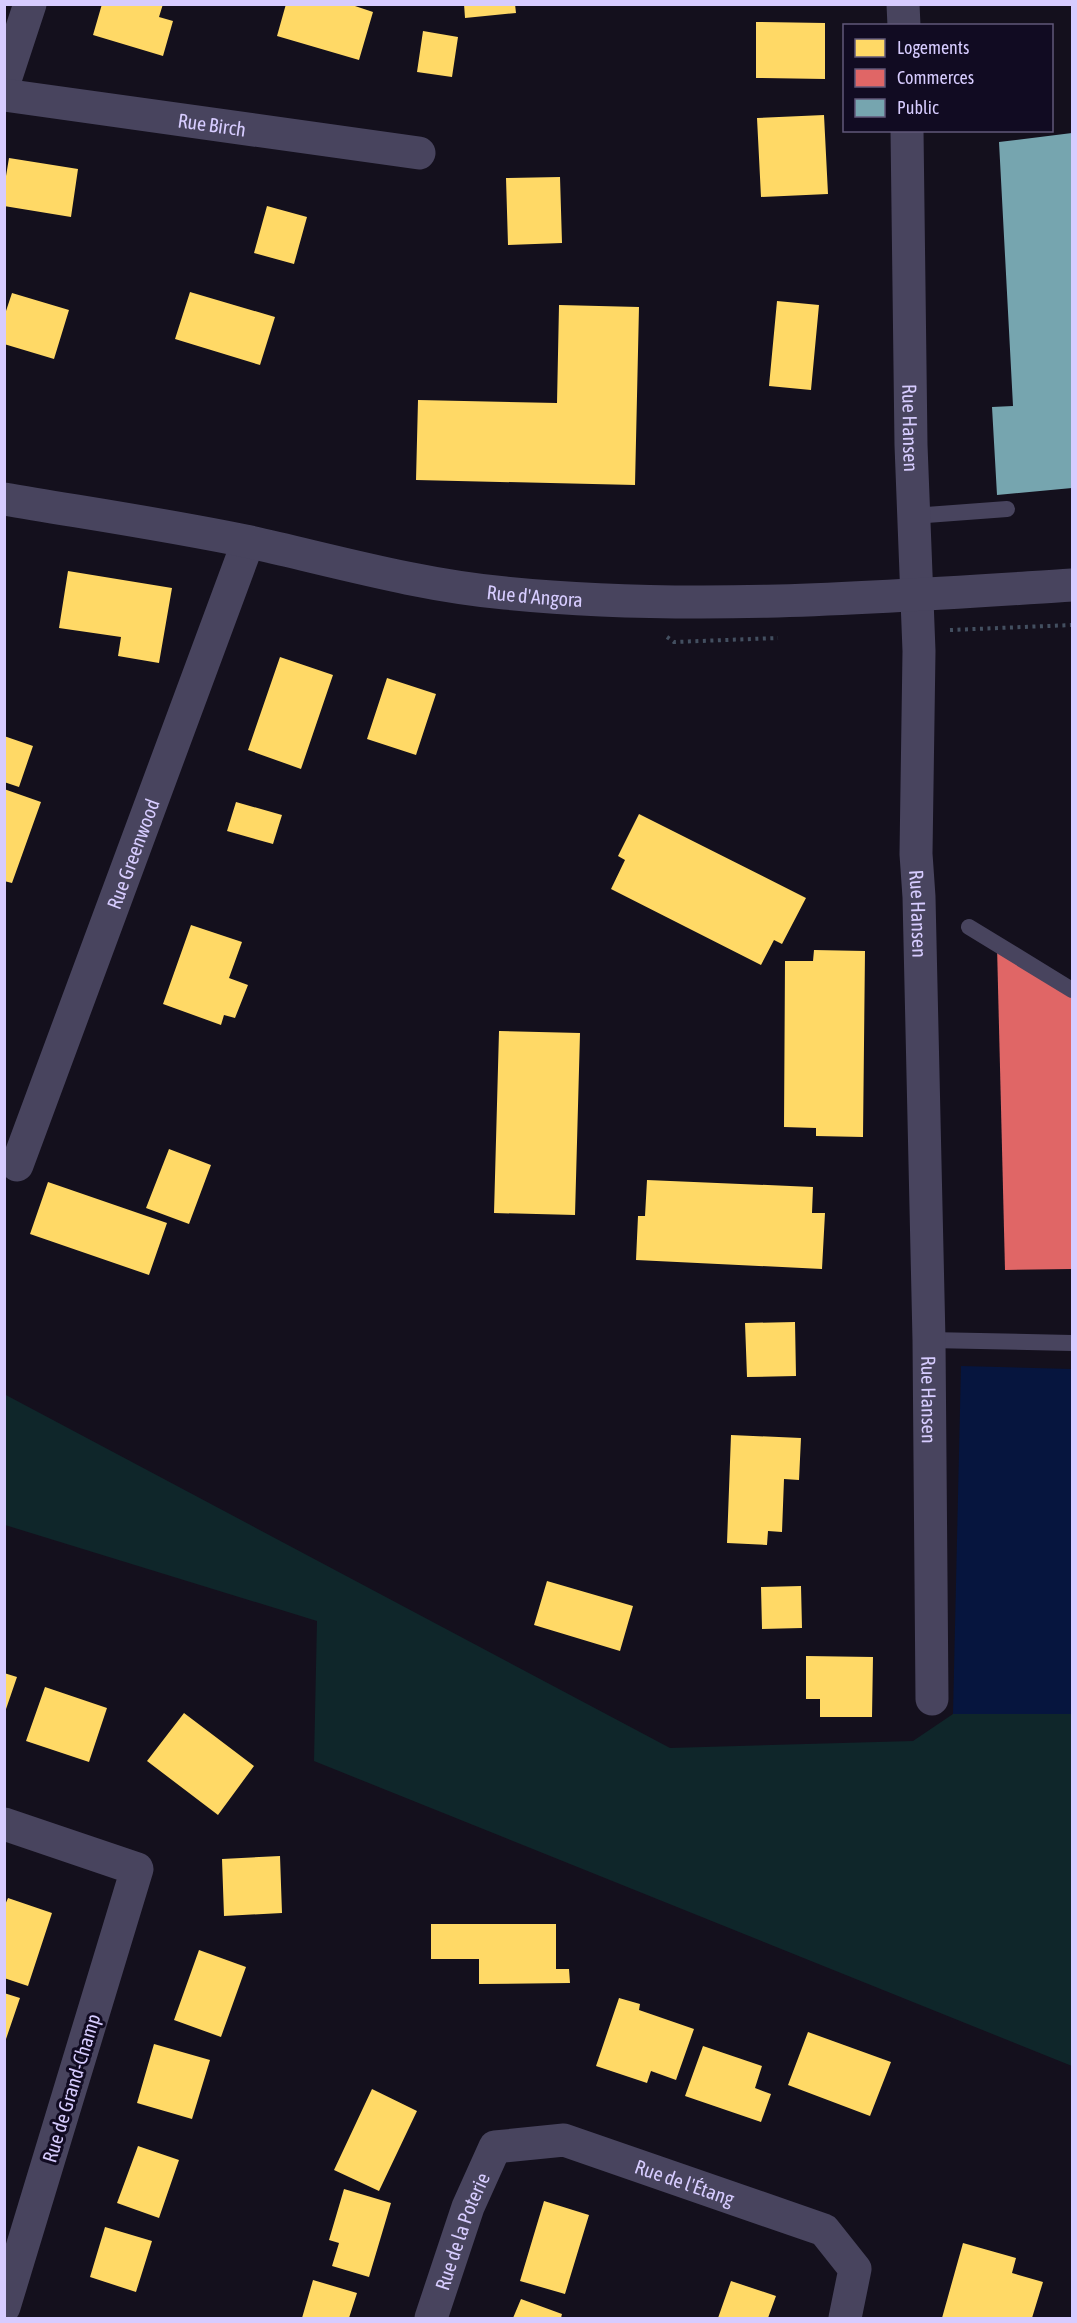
<svg xmlns="http://www.w3.org/2000/svg" width="1077" height="2323" viewBox="0 0 1077 2323" font-family="'Asap Condensed',sans-serif">
<style>
.green{fill:#0f262a}
.water{fill:#06153e}
.homes{fill:#ffd966}
.shops{fill:#e06666}
.public{fill:#76a5af}
.lines{fill:none;stroke-linecap:round;stroke-linejoin:round}
.path{stroke:#434f60;stroke-width:4;stroke-dasharray:3 4.5;stroke-linecap:butt}
.service{stroke:#48445e;stroke-width:16}
.minor{stroke:#48445e;stroke-width:33}
.tertiary{stroke:#48445e;stroke-width:33}
.labels{text-anchor:middle;dominant-baseline:central;stroke-width:6;stroke-linejoin:round;paint-order:stroke}
.street-label{font-size:20px;fill:#d7ccff;stroke:#110b22}
</style>
<rect width="100%" height="100%" fill="#14101d"/>
<path class="green" d="M4,1394L670,1748L913,1741L953,1714H1072V2066L314,1761L317,1621L5,1525Z"/>
<path class="water" d="M961,1366L1072,1369V1714H953Z"/>
<path class="homes" d="M102,4H163L159,17L173,21L163,56L93,35Z
M286,4H349L373,12L359,60L277,36Z
M464,4H515L516,13L465,18Z
M756,22L825,23V79L756,78Z
M423,31L458,37L452,77L417,72Z
M824,115L828,194L761,197L757,118Z
M9,158L78,169L71,217L4,206V188Z
M560,177L562,243L508,245L506,178Z
M267,206L307,217L294,264L254,253Z
M190,292L275,317L260,365L175,339Z
M12,293L69,310L54,359L4,344V317Z
M777,301L819,305L811,390L769,386Z
M559,305L639,307L635,485L416,480L418,400L557,403Z
M68,571L172,588L159,663L118,656L121,637L59,628Z
M280,657L333,675L301,769L248,750Z
M387,678L436,694L416,755L367,739Z
M4,736L33,746L19,787L4,782Z
M4,789L41,802L12,883L4,881Z
M236,802L282,815L273,844L227,831Z
M639,814L806,898L782,944L774,940L761,965L611,889L625,860L618,856Z
M191,925L242,942L229,978L248,985L235,1018L224,1015L221,1025L163,1004Z
M814,950L865,951L863,1137L816,1136V1128L784,1127L785,961H813Z
M499,1031L580,1033L575,1215L494,1213Z
M169,1149L211,1165L189,1224L146,1208Z
M647,1180L813,1187L812,1213H825L822,1269L636,1260L638,1216H645Z
M48,1182L167,1223L149,1275L30,1234Z
M795,1322L796,1376L747,1377L745,1323Z
M731,1435L801,1438L799,1480L784,1479L782,1532L768,1531L767,1545L727,1543Z
M547,1581L633,1606L620,1651L534,1625Z
M801,1586L802,1628L762,1629L761,1587Z
M806,1656L873,1657L872,1717H820V1699H806Z
M4,1673L17,1677L5,1712H4Z
M45,1687L107,1708L89,1762L26,1741Z
M184,1713L254,1766L218,1815L147,1761Z
M280,1856L282,1913L224,1916L222,1859Z
M8,1898L52,1913L28,1986L4,1978V1907Z
M431,1924H556V1969H569L570,1983L479,1984V1959H431Z
M199,1950L246,1967L221,2037L174,2020Z
M4,1993L20,1998L5,2042H4Z
M619,1998L640,2004L639,2010L694,2029L676,2080L651,2071L647,2083L596,2066Z
M808,2032L891,2062L870,2116L788,2085Z
M154,2044L210,2060L192,2119L137,2103Z
M703,2046L762,2066L755,2088L771,2094L761,2122L685,2096Z
M372,2089L417,2111L379,2191L334,2170Z
M138,2146L179,2160L159,2218L117,2203Z
M344,2189L391,2203L369,2277L332,2266L339,2243L329,2240Z
M544,2201L589,2215L565,2294L520,2281Z
M105,2227L152,2241L136,2292L90,2277Z
M963,2243L1016,2258L1012,2273L1043,2282L1032,2318H942Z
M313,2280L357,2293L349,2318H302Z
M731,2281L776,2296L768,2318H718Z
M521,2299L562,2314L561,2318H513Z"/>
<path class="shops" d="M997,946L1072,996V1269L1005,1270Z"/>
<path class="public" d="M1072,133V488L997,495L992,407L1013,406L999,142Z"/>
<g class="lines">
<path class="path" d="M950,630L1072,625
M667,637L674,642L778,638"/>
<path class="service" d="M913,516L1007,509
M969,927L1072,990
M929,1340L1072,1343"/>
<g class="minor">
<path d="M903,4L904,26"/>
<path d="M4,83L30,4"/>
<path id="s1" d="M4,95L419,153"/>
<path id="s2" d="M907,130L911,445L919,651L916,854L919,897L929,1340L932,1699"/>
<path id="s3" d="M17,1165L248,542"/>
<path d="M4,1824L137,1869L4,2307"/>
<path id="s4" d="M431,2318L468,2207L495,2147L564,2140L824,2230L855,2269L845,2318"/>
</g>
<path class="tertiary" id="s5" d="M4,499C86,513 169,525 250,542C335,561 418,585 505,593C693,612 884,597 1072,585"/>
</g>
<g class="labels">
<g class="street-label">
<text stroke="none"><textPath href="#s1" startOffset="210">Rue Birch</textPath></text>
<text stroke="none"><textPath href="#s2" startOffset="298">Rue Hansen</textPath></text>
<text stroke="none"><textPath href="#s5" startOffset="540">Rue d'Angora</textPath></text>
<text stroke="none"><textPath href="#s3" startOffset="332">Rue Greenwood</textPath></text>
<text stroke="none"><textPath href="#s2" startOffset="784">Rue Hansen</textPath></text>
<text stroke="none"><textPath href="#s2" startOffset="1270">Rue Hansen</textPath></text>
<text transform="translate(71 2088) rotate(-73)">Rue de Grand-Champ</text>
<text stroke="none"><textPath href="#s4" startOffset="380">Rue de l'Étang</textPath></text>
<text stroke="none"><textPath href="#s4" startOffset="92">Rue de la Poterie</textPath></text>
</g>
</g>
<rect width="1077" height="2323" fill="none" stroke="#d7ccff" stroke-width="12"/>
<rect x="843" y="24" width="210" height="108" fill="#110b22" stroke="#60587a" stroke-width="1.5"/>
<rect x="855" y="39" width="30" height="18" fill="#ffd966" stroke="#60587a" stroke-width="1.5"/>
<text x="897" y="54" font-size="18" fill="#d7ccff">Logements</text>
<rect x="855" y="69" width="30" height="18" fill="#e06666" stroke="#60587a" stroke-width="1.5"/>
<text x="897" y="84" font-size="18" fill="#d7ccff">Commerces</text>
<rect x="855" y="99" width="30" height="18" fill="#76a5af" stroke="#60587a" stroke-width="1.5"/>
<text x="897" y="114" font-size="18" fill="#d7ccff">Public</text>
</svg>
